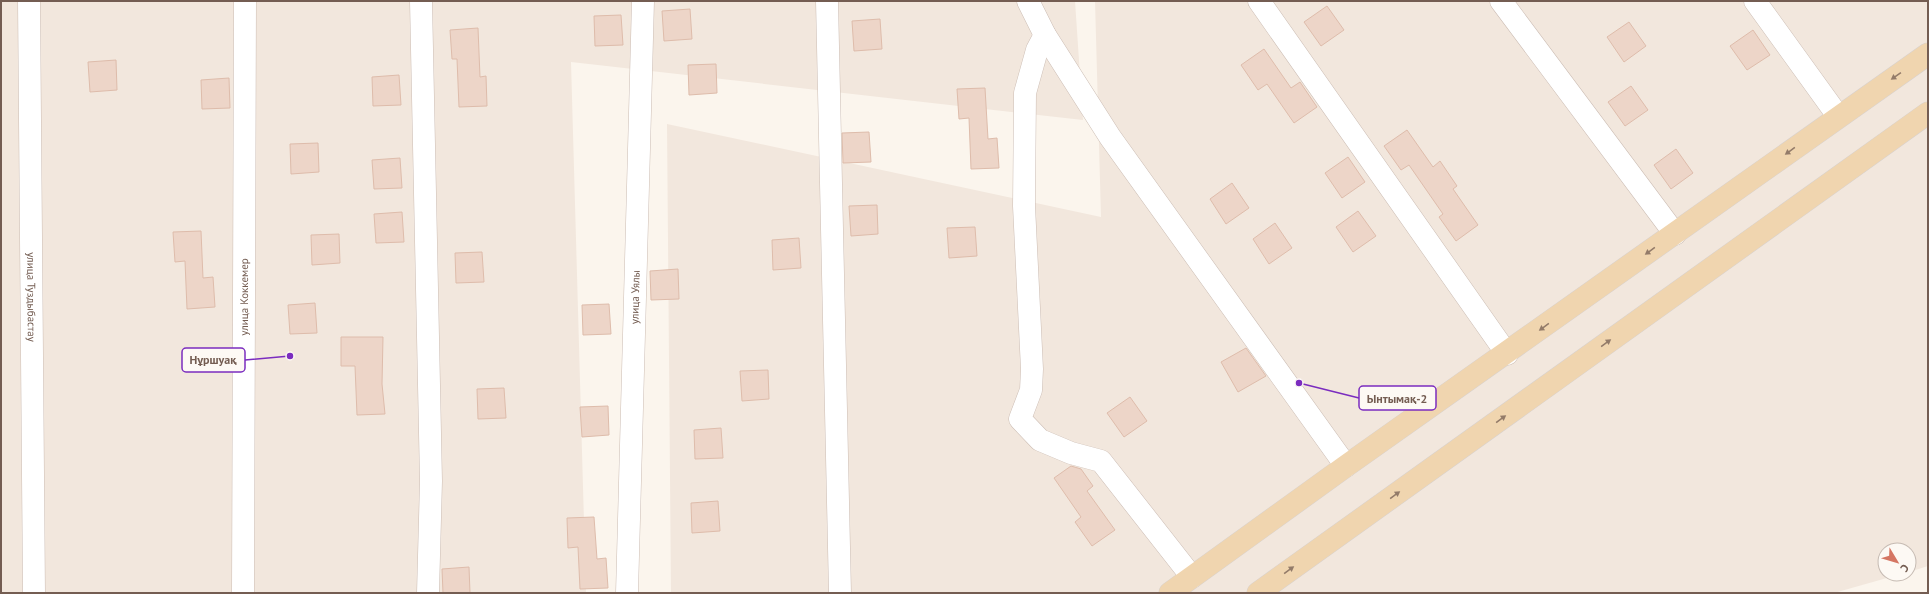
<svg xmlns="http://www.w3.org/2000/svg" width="1929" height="594" viewBox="0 0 1929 594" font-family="'PT Sans',sans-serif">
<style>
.residential{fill:#f2e7dd}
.building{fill:#edd5c8;stroke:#debcab}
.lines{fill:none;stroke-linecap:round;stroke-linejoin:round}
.minor-casing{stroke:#ccbdb4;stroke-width:23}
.major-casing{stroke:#d8d2cf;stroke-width:23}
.minor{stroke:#fff;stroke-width:22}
.major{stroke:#f0d5af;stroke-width:22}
.oneway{fill:#937b69}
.labels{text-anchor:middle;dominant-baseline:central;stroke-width:3;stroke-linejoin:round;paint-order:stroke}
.street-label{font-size:11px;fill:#745d52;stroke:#fdf9f4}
.leader{fill:none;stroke:#7b2cbf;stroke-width:1.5}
.callout-dot{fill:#7b2cbf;stroke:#fdf9f4;stroke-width:1.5}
.callout{fill:#fdf9f4;stroke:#7b2cbf;stroke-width:1.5}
.callout-label{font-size:12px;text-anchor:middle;font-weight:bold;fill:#745d52}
</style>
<rect width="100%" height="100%" fill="#fbf5ed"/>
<path class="residential" d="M1,1H1075L1083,120L571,62L586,593H1Z
M1095,1H1928V566L1909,572V550H1885V574H1901L1834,593H671L667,124L1101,217Z"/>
<path class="building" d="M1327,6L1344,30L1321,46L1304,22Z
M690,9L692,39L664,41L662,11Z
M621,15L623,45L595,46L594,16Z
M880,19L882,49L854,51L852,21Z
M1629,22L1646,46L1624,62L1607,37Z
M478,28L480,77L486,76L487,106L459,107L457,59H452L450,30Z
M1753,30L1770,55L1747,70L1730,46Z
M1264,49L1291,88L1300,82L1317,107L1294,123L1267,84L1258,90L1241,65Z
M116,60L117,90L90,92L88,62Z
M716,64L717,93L689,95L688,65Z
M399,75L401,105L373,106L372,77Z
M229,78L230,108L202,109L201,80Z
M1631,86L1648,110L1625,126L1608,102Z
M985,88L988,139L997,138L999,168L971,169L969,118L959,119L957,89Z
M1407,130L1433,167L1440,161L1457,186L1453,189L1478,225L1456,241L1439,217L1443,214L1409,165L1401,170L1384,146Z
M869,132L871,162L843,163L842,133Z
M318,143L319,172L291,174L290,144Z
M1676,149L1693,173L1671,189L1654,165Z
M1348,157L1365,182L1342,198L1325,173Z
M400,158L402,188L374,189L372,160Z
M1232,183L1249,208L1226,224L1210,199Z
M877,205L878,234L851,236L849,206Z
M1358,211L1376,236L1353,252L1336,227Z
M402,212L404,242L376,243L374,214Z
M1275,223L1292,248L1269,264L1253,239Z
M975,227L977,256L949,258L947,228Z
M201,231L203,278L213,277L215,307L187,309L185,261L175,262L173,232Z
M339,234L340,263L312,265L311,235Z
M799,238L801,268L773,270L772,240Z
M482,252L484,282L456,283L455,253Z
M678,269L679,299L651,300L650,271Z
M315,303L317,333L290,334L288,305Z
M609,304L611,334L583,335L582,305Z
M341,337H383L382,384L385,414L357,415L355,366H341Z
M1246,348L1266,376L1238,392L1221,362Z
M768,370L769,399L742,401L740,371Z
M504,388L506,418L478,419L477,389Z
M1130,397L1147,421L1124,437L1107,413Z
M608,406L609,435L582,437L580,407Z
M721,428L723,458L695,459L694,430Z
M1071,466L1081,469L1093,486L1087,491L1115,530L1092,546L1075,522L1081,517L1054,478Z
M718,501L720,531L692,533L691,503Z
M594,517L597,559L606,558L608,588L580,589L578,547L568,548L567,518Z
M469,567L470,593H443L442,569Z"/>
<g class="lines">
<defs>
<g id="minor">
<path id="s1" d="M29,1L34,593"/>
<path d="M421,1L431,481L428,593"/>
<path d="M827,1L840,593"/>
<path d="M1028,1L1045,35L1110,137L1346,466"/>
<path d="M1259,1L1507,354"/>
<path d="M1501,1L1675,234"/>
<path d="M1755,1L1838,116"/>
<path d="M1045,35L1037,50L1025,93L1024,206L1032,369L1031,390L1020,419L1040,440L1071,453L1101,461L1192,577"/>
<path id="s2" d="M243,593L245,1"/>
<path id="s3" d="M627,593L643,1"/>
</g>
<path id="major" d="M1170,593L1346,466L1928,54
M1258,593L1928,113"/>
</defs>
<use href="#minor" class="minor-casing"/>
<use href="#major" class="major-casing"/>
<use href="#minor" class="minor"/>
<use href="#major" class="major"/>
</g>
<defs><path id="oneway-solid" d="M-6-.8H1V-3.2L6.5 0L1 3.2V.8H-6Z"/></defs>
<g class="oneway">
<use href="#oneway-solid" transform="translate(1896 76) rotate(145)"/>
<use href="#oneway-solid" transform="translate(1790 151) rotate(144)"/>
<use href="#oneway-solid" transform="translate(1650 251) rotate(144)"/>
<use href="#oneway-solid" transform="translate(1544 327) rotate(144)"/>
<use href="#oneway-solid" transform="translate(1606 343) rotate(-36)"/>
<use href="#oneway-solid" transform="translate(1501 419) rotate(-36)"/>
<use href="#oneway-solid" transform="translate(1395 495) rotate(-36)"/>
<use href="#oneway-solid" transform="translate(1289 570) rotate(-36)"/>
</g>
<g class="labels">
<g class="street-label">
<text stroke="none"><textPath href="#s1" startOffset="296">улица Туздыбастау</textPath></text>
<text stroke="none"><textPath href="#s2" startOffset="296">улица Коккемер</textPath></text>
<text stroke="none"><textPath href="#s3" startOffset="296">улица Уялы</textPath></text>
</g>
</g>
<path class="leader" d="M290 356L245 360M1299 383L1359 398"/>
<g class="callout-dot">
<circle cx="290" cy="356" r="4"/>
<circle cx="1299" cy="383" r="4"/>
</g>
<g class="callout">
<rect x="182" y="348" width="63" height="24" rx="4"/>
<rect x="1359" y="386" width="77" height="24" rx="4"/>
</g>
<g class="callout-label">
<text x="213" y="364">Нұршуақ</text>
<text x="1397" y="403">Ынтымақ-2</text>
</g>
<rect width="1929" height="594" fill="none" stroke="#745d52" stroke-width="4"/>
<g transform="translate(1897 562) rotate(128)"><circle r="19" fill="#fdf9f4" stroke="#c6bbb3"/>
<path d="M0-3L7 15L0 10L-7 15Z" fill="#d57663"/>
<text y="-6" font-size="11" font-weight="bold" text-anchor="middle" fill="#745d52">С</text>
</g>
</svg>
